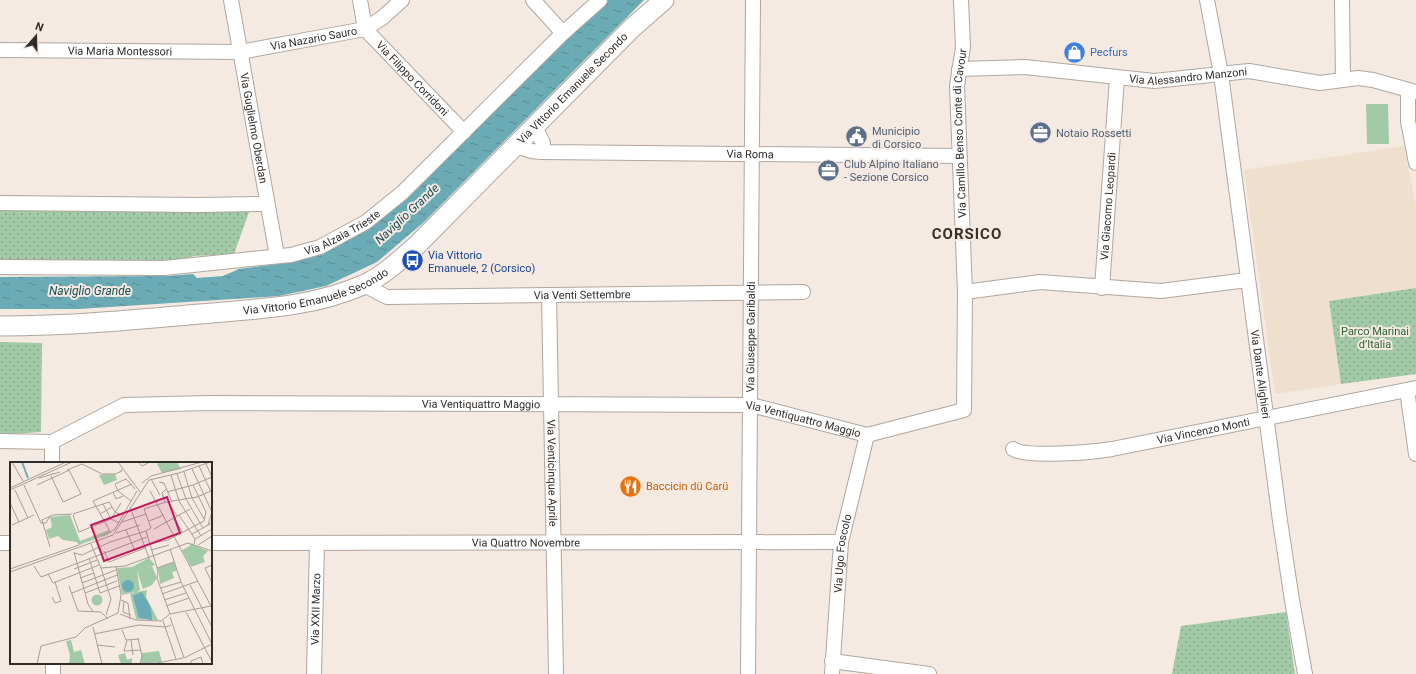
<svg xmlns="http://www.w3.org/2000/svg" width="1416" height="674" viewBox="0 0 1416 674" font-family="Roboto,sans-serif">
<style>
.education{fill:#eee0cd}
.grass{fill:url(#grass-dots)}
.garden{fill:#a3caa6}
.water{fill:url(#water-ripples)}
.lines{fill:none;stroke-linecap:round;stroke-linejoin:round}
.street-casing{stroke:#b0a69e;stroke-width:16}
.secondary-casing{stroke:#b0a69e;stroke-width:21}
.street{stroke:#fff;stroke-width:14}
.secondary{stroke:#fff;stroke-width:19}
.labels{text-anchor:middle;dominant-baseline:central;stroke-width:4;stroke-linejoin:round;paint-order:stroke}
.street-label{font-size:11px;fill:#302c29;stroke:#f5eae2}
.shop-label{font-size:11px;fill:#366cbe;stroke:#f5eae2;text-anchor:start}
.service-label{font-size:11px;fill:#4e5e75;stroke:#f5eae2;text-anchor:start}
.transit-label{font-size:11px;fill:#164399;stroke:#f5eae2;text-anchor:start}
.park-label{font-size:11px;fill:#2a6333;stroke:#f5eae2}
.food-label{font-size:11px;fill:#c56008;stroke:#f5eae2;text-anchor:start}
.water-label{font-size:12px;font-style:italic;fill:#154e57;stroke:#f5eae2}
.district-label{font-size:15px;font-weight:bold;letter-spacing:1px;fill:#372f29;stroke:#f5eae2}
.inset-river{fill:none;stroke:#6aabb6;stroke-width:2}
.inset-road{fill:none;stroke:#a69e98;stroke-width:1}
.view{fill:#c2185b;fill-opacity:0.15;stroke:#c2185b;stroke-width:2}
.inset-edge{fill:none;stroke:#302c29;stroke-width:2}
</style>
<defs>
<pattern id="grass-dots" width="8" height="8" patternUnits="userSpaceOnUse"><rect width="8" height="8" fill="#a3caa6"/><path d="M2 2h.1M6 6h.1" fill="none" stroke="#85a487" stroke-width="1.8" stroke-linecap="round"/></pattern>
<pattern id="water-ripples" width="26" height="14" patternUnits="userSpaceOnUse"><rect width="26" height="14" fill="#6aabb6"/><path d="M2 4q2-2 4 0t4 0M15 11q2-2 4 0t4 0" fill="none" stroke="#588b94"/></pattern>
</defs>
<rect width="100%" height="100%" fill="#f5eae2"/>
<path class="education" d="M1404,146L1416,206V288L1329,301L1341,384L1275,394L1244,170Z"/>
<path class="grass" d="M0,195L182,200L254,198L234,254L195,256L165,263L0,261Z
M1416,288V374L1341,384L1329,301Z
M0,342L42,343L41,432L0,435Z
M1286,612L1295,674H1172L1181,626Z"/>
<path class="garden" d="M1366,104H1388L1389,144H1367Z"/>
<path class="water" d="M606,0H644L424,222L377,262L326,286L279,296L79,309H0V277L168,276L193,274L197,278L223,276L239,269L277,264L306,257L366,228Z"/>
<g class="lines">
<defs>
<g id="street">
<path id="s1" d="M231,0L277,256"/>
<path id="s2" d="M360,0L365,29L464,132"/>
<path d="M533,0L563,33"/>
<path id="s3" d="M1207,0L1221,74L1280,521L1292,600L1305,674"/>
<path d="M1342,0L1343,80"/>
<path id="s4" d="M0,50L240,52L365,29L382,18L402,0"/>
<path id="s5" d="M959,69L1025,67L1154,81L1249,71L1320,83L1358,78L1373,80L1416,92"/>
<path d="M1408,90V121L1416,163"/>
<path d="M535,127L543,143L542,152"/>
<path id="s6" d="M516,146L532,151L542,152L959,156"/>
<path d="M0,203L198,205L261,204"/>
<path id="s7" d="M0,267L164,268L291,255L320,247L366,222L402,193L563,33L600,0"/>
<path id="s8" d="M364,285L387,297L803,292"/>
<path id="s9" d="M1102,288L1117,78"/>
<path d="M965,292L1040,282L1161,291L1247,280"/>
<path id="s10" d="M549,295L556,674"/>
<path d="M1407,390L1416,454"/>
<path id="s11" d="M0,441L52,442L124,405L210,403L751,405L867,435L964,410L965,292L957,86L963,47L961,0"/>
<path d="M52,442V463"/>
<path id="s12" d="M1013,449C1026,458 1094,452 1112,449L1416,388"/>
<path d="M0,543H11"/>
<path id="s13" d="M211,543L841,542"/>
<path d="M832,661L929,674"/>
<path d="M53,674V663"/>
<path id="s14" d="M314,674L317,543"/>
<path id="s15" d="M748,674L753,0"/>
<path id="s16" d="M832,674L841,542L867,435"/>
</g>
<g id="secondary">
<path id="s17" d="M0,326C67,326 133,320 199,314C255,309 310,308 363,285C383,276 400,260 416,246L632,28L664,0"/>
</g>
</defs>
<use href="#street" class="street-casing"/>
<use href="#secondary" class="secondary-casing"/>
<use href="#street" class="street"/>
<use href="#secondary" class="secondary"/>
</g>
<defs>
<symbol id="shop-disc" viewBox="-11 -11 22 22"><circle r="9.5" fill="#3f7fe0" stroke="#f5eae2"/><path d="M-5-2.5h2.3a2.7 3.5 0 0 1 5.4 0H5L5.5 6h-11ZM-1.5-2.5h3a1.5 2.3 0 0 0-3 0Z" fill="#fff"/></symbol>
<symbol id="office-disc" viewBox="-11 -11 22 22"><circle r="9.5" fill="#5c6f8a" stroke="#f5eae2"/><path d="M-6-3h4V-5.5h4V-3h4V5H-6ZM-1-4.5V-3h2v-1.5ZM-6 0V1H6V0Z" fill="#fff"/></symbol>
<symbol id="civic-disc" viewBox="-11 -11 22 22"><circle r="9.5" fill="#5c6f8a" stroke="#f5eae2"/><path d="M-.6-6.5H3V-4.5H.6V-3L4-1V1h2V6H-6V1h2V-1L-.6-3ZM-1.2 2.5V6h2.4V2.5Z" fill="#fff"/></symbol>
<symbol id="bus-disc" viewBox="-11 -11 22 22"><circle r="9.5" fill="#1a4fb4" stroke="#f5eae2"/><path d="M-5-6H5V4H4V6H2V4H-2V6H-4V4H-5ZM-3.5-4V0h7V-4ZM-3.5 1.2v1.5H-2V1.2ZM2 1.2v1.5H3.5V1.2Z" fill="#fff"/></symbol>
<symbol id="restaurant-disc" viewBox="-11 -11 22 22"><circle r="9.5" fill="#e8710a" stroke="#f5eae2"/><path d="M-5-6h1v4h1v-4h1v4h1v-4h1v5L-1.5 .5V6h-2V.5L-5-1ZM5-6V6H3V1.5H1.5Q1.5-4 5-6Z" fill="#fff"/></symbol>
</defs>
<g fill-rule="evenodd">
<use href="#shop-disc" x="1062" y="40" width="25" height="25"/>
<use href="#office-disc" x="1028" y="120" width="25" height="25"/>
<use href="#civic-disc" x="844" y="124" width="25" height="25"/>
<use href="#office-disc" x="816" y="158" width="25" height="25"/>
<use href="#bus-disc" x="400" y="248" width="25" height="25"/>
<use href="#restaurant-disc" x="618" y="474" width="25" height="25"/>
</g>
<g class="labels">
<g class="street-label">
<text stroke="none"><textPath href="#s4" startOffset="315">Via Nazario Sauro</textPath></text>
<text stroke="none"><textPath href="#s4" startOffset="120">Via Maria Montessori</textPath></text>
<text stroke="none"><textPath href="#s5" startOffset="230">Via Alessandro Manzoni</textPath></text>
<text stroke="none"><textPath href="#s2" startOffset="98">Via Filippo Corridoni</textPath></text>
<text stroke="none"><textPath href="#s17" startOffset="655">Via Vittorio Emanuele Secondo</textPath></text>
<text stroke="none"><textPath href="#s1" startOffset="130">Via Guglielmo Oberdan</textPath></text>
<text stroke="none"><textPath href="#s11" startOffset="1257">Via Camillo Benso Conte di Cavour</textPath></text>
<text stroke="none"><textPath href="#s6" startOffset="235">Via Roma</textPath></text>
<text stroke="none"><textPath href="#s9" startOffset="82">Via Giacomo Leopardi</textPath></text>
<text stroke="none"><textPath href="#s7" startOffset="348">Via Alzaia Trieste</textPath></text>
<text stroke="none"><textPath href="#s17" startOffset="319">Via Vittorio Emanuele Secondo</textPath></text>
<text stroke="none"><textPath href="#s8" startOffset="221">Via Venti Settembre</textPath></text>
<text stroke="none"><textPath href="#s15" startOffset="337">Via Giuseppe Garibaldi</textPath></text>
<text stroke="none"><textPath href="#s3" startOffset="378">Via Dante Alighieri</textPath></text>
<text stroke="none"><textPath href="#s11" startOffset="490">Via Ventiquattro Maggio</textPath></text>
<text stroke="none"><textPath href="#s11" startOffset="814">Via Ventiquattro Maggio</textPath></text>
<text stroke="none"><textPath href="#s12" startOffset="193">Via Vincenzo Monti</textPath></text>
<text stroke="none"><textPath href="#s10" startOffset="178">Via Venticinque Aprile</textPath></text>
<text stroke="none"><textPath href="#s13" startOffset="315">Via Quattro Novembre</textPath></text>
<text stroke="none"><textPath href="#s16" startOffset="121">Via Ugo Foscolo</textPath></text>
<text stroke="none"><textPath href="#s14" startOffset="65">Via XXII Marzo</textPath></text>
</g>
<g class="shop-label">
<text x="1090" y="52">Pecfurs</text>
</g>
<g class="service-label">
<text x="872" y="131">Municipio<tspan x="872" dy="13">di Corsico</tspan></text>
<text x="1056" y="133">Notaio Rossetti</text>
<text x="844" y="164">Club Alpino Italiano<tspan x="844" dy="13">- Sezione Corsico</tspan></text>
</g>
<g class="transit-label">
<text x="428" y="255">Via Vittorio<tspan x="428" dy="13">Emanuele, 2 (Corsico)</tspan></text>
</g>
<g class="park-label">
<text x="1375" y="331">Parco Marinai<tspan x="1375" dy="13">d’Italia</tspan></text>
</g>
<g class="food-label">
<text x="646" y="486">Baccicin dü Carü</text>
</g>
<g class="water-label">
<text transform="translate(407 214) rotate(-43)">Naviglio Grande</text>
<text x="90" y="291">Naviglio Grande</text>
</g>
<g class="district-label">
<text x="967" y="234">CORSICO</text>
</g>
</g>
<g transform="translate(10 462)">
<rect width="202" height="202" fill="#f5eae2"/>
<path d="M150,0H167L171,7L152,11L147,2ZM105,12L107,18L94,23L89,13ZM60,53L70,79L99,68V72L69,83L67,80L53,78L48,74L39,77L36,68L42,65L40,55ZM179,81L198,89L193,94L195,100L181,105L172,88L180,84ZM139,96L145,103L127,109L130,128L127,130L137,128L136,135L148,158L126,157L120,132L125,130L112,133L107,106L122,105ZM61,178L64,190L71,188L75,202H59L60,193L56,179ZM149,189L152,200L131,202L132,191Z" fill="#a3caa6"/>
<path d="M142,104L147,116L142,123L133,127L127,109Z" fill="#a3caa6"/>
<path d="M164,100L167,109L162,110L164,116L150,122L148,106ZM81.5 138a5.5 5.5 0 1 1 11 0a5.5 5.5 0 1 1-11 0ZM115,191L117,198L122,196V202H111L108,193Z" fill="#a3caa6"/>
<path d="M112 124a6 6 0 1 1 12 0a6 6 0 1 1-12 0ZM132,130L141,146L142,158L129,156L123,134Z" fill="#6aabb6"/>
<path class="inset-river" d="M12,0L18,16"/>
<path class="inset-road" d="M2,0L13,19M108,0L130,30M128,0L132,4L140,0M72,2L92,12H105L112,9L111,7M196,2L202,15M189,4L202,32M182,7L202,50M57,8L72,2M174,10L182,36L194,57M167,12L176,37L193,66M161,13L169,39L191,74M29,16L50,10M141,17L150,33M149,20L154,21L162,40M132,21L141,14L192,0M14,23L31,61H36L40,54M27,23L42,16L49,13L59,8L71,32L53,40L42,16L41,14M0,26L56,0M0,28L62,0M5,28L18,56M140,29L202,146M103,30L106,37L113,34M157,30L183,23L202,15M121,39L108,29L105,22L116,17L125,27M158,40L167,54M0,41L9,60M155,41L152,31L156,27M93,42L101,57L109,61M120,45L139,96M63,52L99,40L105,50L112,53M90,52L102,45M63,53L69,70L101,57L111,41M169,53L185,77L184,82M164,56L172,70M139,59L154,53M112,60L136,52M2,63L24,53M198,63L202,50M144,67L180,47M116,68L125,89M136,69L148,109L147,116L160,152M101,71L83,39L122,22M106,71L130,63M182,72L202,61M93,74L105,67L127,29M185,77L202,67M81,82L91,106L115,104L178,81L202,89M139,82L158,78L194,59L196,50L183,23M188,83L202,74M40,85L32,58L43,53L62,52M160,87L171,120L202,182M141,88L159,83M94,89L99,100L135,86M64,90L78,142L83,150M64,91L72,93L100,80L136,69L141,66L134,47L156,40L187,35L201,29M79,96L90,131L109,124M202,103L195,106L202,121M24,104L31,115L137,75M91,106L101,137L96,153M147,106L164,100M0,107L69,83M64,107L87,98M0,110L103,73L139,18L169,11L200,0M38,112L43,121L89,103M70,116L84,111M72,121L106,108M180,123L202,165M59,124L68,149L91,150L98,157M151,126L171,120M62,131L107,113M75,131L107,119M152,132L188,119M42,135L45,141L51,139L45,120M111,138L118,141L120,157M154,138L176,131M114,139L113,150L121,153M156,144L179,136M176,150L202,200M110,152L126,158L151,159L160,152L201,144M160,155L174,196M153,159L166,197M83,165L92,202M112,168L116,178L129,177M84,172L129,163L156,165L161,163M128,176L132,194L130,202M117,178L114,189L131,188M121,178L123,193M87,183L105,185M174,196L202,182M27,202L31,184L66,175L75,166L108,151L111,133L106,104M142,202L173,196M181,202V199L191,195L193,202"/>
<path class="view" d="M157,35L170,71L94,99L81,63Z"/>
<rect width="202" height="202" class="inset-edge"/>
</g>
<g transform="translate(36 36) rotate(20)" stroke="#f5eae2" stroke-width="3" paint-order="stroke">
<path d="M0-3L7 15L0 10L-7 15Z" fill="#302c29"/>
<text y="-6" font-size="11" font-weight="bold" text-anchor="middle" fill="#302c29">N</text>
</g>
</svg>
